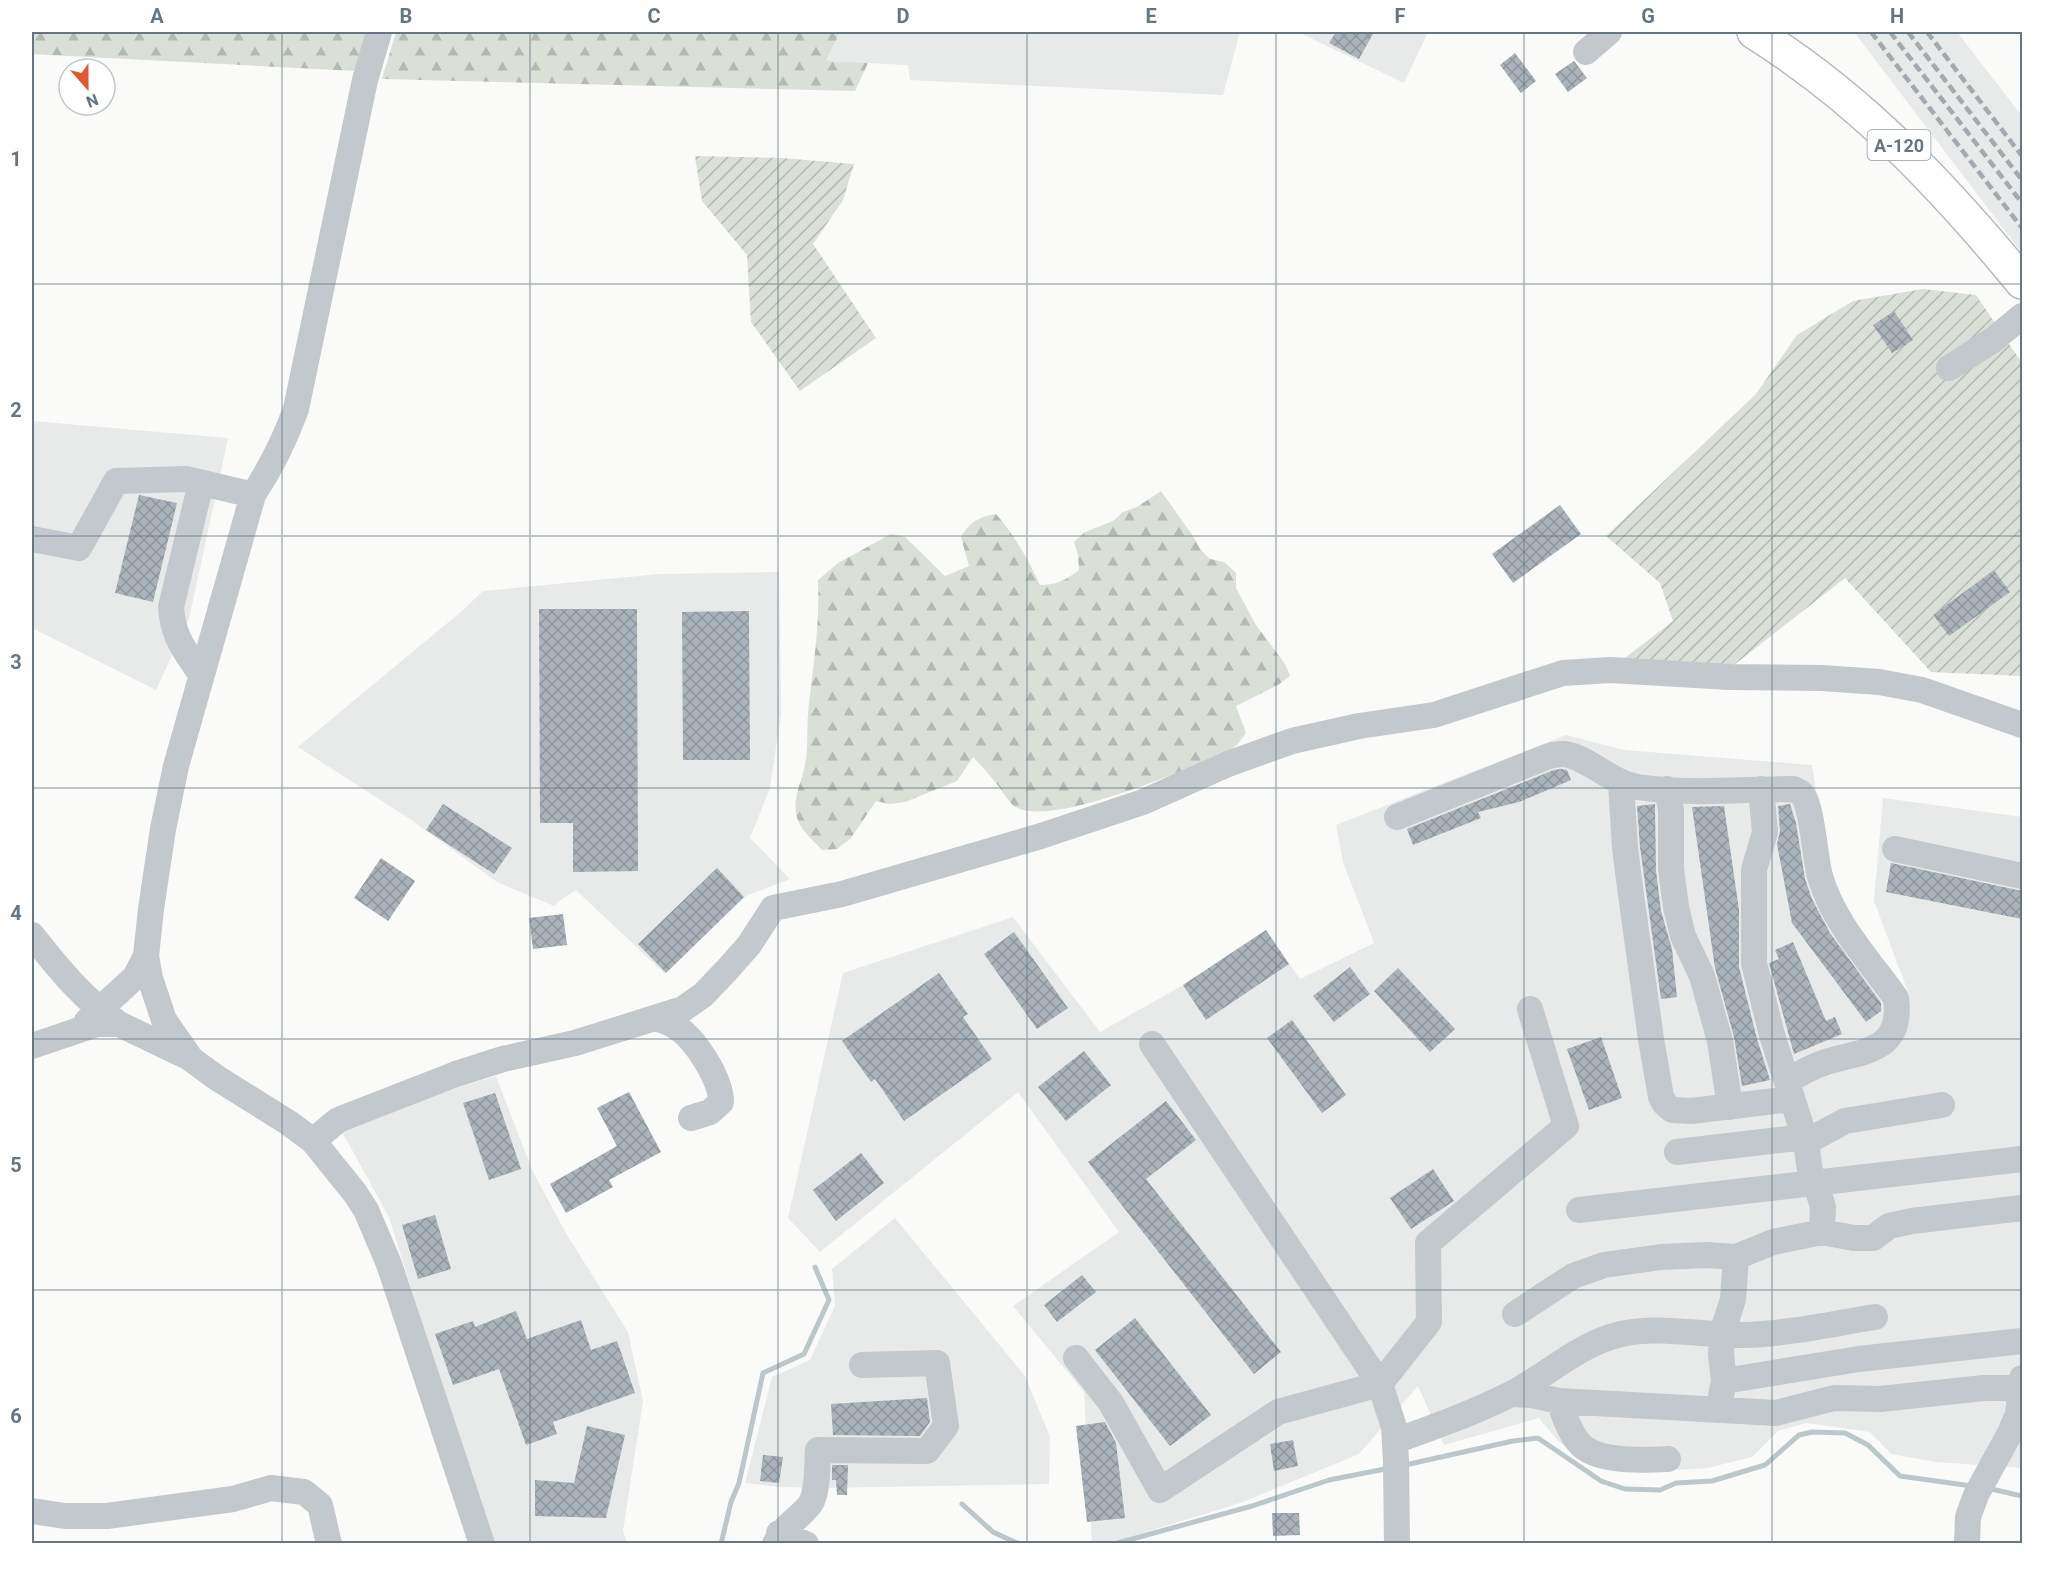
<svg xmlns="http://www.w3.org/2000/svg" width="2054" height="1575" viewBox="0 0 2054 1575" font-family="Roboto,sans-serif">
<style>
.built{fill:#e8e9e9}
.forest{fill:url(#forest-firs)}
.garden{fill:url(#garden-furrows)}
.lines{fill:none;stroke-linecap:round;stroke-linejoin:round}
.stream{stroke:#bbc7cb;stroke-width:5}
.building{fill:url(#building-cross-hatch)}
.major-casing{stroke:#b5babe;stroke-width:36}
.minor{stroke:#c3c8cc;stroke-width:26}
.major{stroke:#fff;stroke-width:33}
.rail{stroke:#a2aab0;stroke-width:4.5;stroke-dasharray:9 4.5;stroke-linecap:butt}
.grid{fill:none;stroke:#657683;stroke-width:1.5;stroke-opacity:0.55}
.labels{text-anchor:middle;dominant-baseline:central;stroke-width:6;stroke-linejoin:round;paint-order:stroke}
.shield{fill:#fff;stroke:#939fa8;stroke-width:1.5}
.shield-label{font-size:18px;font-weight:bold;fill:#657683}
.neatline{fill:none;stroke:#657683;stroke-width:2}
.grid-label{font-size:20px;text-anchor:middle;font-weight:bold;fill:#657683}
</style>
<defs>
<pattern id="forest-firs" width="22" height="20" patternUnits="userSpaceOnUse" patternTransform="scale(1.5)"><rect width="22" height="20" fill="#dadfd7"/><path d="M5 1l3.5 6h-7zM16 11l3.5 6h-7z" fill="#b4b9b4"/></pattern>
<pattern id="garden-furrows" width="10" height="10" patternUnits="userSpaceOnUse" patternTransform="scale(1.5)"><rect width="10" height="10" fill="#dadfd7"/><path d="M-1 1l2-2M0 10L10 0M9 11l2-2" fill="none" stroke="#b4b9b4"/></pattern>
<pattern id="building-cross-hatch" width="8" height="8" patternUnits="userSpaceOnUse" patternTransform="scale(1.5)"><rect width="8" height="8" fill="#aab3b9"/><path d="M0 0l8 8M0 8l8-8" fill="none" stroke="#8e969c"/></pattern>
</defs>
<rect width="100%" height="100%" fill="#fafaf8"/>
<path class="built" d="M840,32H1240L1223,95L910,80L908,65L826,61Z
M1298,32H1428L1404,83Z
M1854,32H1957L2022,116V253Z
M32,421L228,438L189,619L156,690L32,628Z
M779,572L781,714L770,788L750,838L790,879L746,896L665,974L576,890L562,899L554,906L497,882L410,819L298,747L462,611L483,591L659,574Z
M1566,735L1625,750L1812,765L1827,865L1844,909L1910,997L1874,901L1883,798L2022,817V1468L1936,1462L1891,1454L1870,1432L1806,1423L1778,1431L1752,1457L1707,1468L1643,1472L1598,1464L1576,1454L1558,1441L1539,1418L1444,1445L1418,1386L1359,1454L1243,1502L1111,1543H1092L1084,1392L1013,1306L1119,1232L1018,1092L820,1252L788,1218L843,973L1013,917L1100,1032L1183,985L1266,930L1300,979L1374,943L1343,862L1336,825Z
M496,1076L532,1170L567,1235L628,1332L643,1401L623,1531L627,1543H495L442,1388L389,1217L341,1130L429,1096Z
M895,1218L1025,1376L1050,1437L1049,1484L823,1488L780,1487L745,1483L772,1377L810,1360L835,1306L832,1269Z"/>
<path class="forest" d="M32,32H367L356,71L32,54Z
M396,32H840L826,61L868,63L855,91L382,79Z
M1161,491L1193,536L1201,550L1210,559L1224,562L1236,573V588L1256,625L1285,664L1290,676L1278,685L1236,706L1246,733L1237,745L1224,754C1184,769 1049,830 1014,806C1009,802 1004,794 1000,788C991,777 983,767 973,757L957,781L905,802L889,804L876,801L851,838L837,849L822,850C812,839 798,828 796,813C793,795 804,777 806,759C808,744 807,728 808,713C813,668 820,625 818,580L838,563L891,534L905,537L945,576L969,566L961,537C970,522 978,517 996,514C1013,533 1030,562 1040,585C1056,585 1066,580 1079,570L1078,555L1074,542L1085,532L1113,521L1123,512L1137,507Z"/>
<path class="garden" d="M695,156L782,158L854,164L843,200L813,244L876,338L800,391L751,322L747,255L702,201Z
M1923,289L1976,295L2022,363V676L1931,672L1845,578L1725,672L1621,661L1673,621L1660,583L1606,536L1756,394L1797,335L1853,301Z"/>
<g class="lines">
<path class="stream" d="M1405,1465L1513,1441L1538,1438L1601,1481L1625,1489L1660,1490L1676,1483L1712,1481L1765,1465L1799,1435L1812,1432L1845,1433L1868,1445L1900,1476L1972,1486
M1987,1488L2022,1496
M962,1504L993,1532L1019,1544
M721,1544L731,1502L739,1483L763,1373L804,1354L829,1300L815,1267
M1114,1544L1252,1506L1329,1480L1385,1469"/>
</g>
<path class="building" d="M1336,32H1374L1359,59L1329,43Z
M1515,53L1536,81L1521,93L1500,65Z
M1574,61L1587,78L1568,92L1555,74Z
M1894,311L1913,340L1892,353L1873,325Z
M139,495L177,503L153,602L115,593Z
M1560,505L1581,534L1513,583L1492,554Z
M1994,570L2010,592L1949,636L1933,615Z
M539,609H637L638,871L573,872V823H540Z
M749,611L750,760H683L682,612Z
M1561,769L1567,770L1571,780L1519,802L1478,812L1481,818L1413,845L1407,829L1554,770Z
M443,804L512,848L494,874L426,830Z
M1655,804L1656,871L1661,911L1672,949L1677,997L1661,999L1640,847L1637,806Z
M1790,804L1796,823L1805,879L1812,899L1830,933L1881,1003V1011L1866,1022L1792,923L1777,844L1780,831L1778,806Z
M1724,806L1739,910V967L1757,1039L1770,1080L1742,1086L1734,1037L1715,968L1692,807Z
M381,858L415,881L388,921L354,898Z
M1891,863L2022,891V919L1886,892Z
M717,868L744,897L666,973L638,944Z
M563,914L567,945L533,949L529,918Z
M1266,930L1289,964L1206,1020L1183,985Z
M1014,932L1068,1008L1037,1029L984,954Z
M1793,942L1826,1021L1835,1017L1842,1034L1794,1054L1769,963L1779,959L1775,950Z
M1350,967L1370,994L1334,1022L1313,996Z
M1398,968L1455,1029L1430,1052L1374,991Z
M939,973L968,1014L963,1017L992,1059L904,1121L875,1079L871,1082L842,1041Z
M1292,1020L1346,1095L1322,1113L1267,1038Z
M1601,1037L1622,1098L1589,1110L1567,1049Z
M1084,1051L1111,1085L1066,1121L1038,1087Z
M629,1092L661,1152L609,1180L613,1187L566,1213L550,1184L617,1146L597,1108Z
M495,1093L521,1169L489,1180L463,1103Z
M1166,1101L1196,1140L1146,1179L1281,1352L1254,1374L1088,1162Z
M861,1153L884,1183L836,1221L813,1190Z
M1433,1169L1454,1201L1411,1229L1390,1198Z
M435,1215L451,1269L418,1279L402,1225Z
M1082,1275L1096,1292L1057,1322L1044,1305Z
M516,1311L527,1339L581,1320L591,1350L617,1341L635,1393L553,1422L557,1434L526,1445L499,1369L453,1385L435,1334L473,1321L475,1327Z
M1135,1318L1211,1415L1170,1446L1095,1350Z
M927,1398L930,1422L920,1436L833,1435L831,1404Z
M1105,1422L1116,1443L1125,1518L1087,1522L1076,1426Z
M587,1426L625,1435L606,1518L535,1516V1480L574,1483Z
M1293,1440L1298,1466L1274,1471L1270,1444Z
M763,1455L783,1457L779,1483L760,1481Z
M832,1465H848L847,1495H837L836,1480H832Z
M1272,1513H1299L1300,1535L1273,1536Z"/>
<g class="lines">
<defs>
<path id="major" d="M1754,32C1861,99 1943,186 2022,282"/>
</defs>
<use href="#major" class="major-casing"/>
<path class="minor" d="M379,32L365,80L296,409C284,442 272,466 253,495L176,766L163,829L151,909L146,956L150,978L164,1020L191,1059L217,1078L289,1123L313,1141L355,1193L366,1210L389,1264L482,1544
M1586,52L1609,32
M1949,368L1993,340L2022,316
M32,539L79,548L116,481L186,479L253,495
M201,675C185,650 173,638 171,607L201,483
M1621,783L1625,848L1631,895L1651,1039L1661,1097L1665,1104L1672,1110L1691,1111L1792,1099
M1667,789L1671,810V869L1676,907L1683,936L1702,976L1720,1041L1730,1107
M1761,789L1765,832L1754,870V963L1772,1035L1806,1142L1810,1171L1816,1184L1823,1207L1822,1232
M1397,817L1549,756C1553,755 1558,754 1562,754C1584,754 1610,783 1638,787C1689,795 1743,789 1794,789C1797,791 1800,792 1802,794C1812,805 1815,858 1820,876C1833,922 1868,959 1896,998C1903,1050 1866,1051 1829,1061C1813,1066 1801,1072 1787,1082
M1895,849L2022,876
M32,935C58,968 84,1000 119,1024
M657,1018C663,1021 670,1023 675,1026C695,1038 721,1079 721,1102L710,1112L691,1118
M87,1021L135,977L146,956
M32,1046L97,1024H119L186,1056
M313,1141L338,1120L456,1074L503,1059L575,1043L683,1009L703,995L726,971L749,945L773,908L842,894L1041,836L1143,802L1228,764L1292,741L1359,726L1434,715L1563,673L1610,670L1730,677L1822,678L1879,682L1922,690L2022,725
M1806,1142L1845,1121L1942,1105
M1677,1152L1805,1137
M1579,1210L2022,1159
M1515,1314L1573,1276L1604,1265L1661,1257L1706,1255L1736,1257L1773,1242L1822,1232L1854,1238H1873L1889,1226L1912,1221L2022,1208
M1076,1358L1111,1403L1160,1490L1278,1412L1380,1384L1152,1044
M1724,1381L1859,1359L2022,1341
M1511,1394L1532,1395L1559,1401L1776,1413L1834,1398L1880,1399L1984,1388H2021
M1721,1396L1724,1381L1721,1355L1722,1334L1733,1299L1736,1257
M1559,1401C1564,1415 1569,1431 1579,1443C1596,1463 1644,1460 1668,1459
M1395,1441C1434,1427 1473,1413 1509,1395C1547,1376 1578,1344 1621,1334C1660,1325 1704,1336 1744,1335C1787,1334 1831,1324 1875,1317
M32,1511L65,1516H107L233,1499L271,1488L304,1492L320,1505L329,1544
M779,1533L806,1544
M775,1544C783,1525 805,1515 812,1501C818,1487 817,1466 818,1450L927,1451L946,1426L937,1363L862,1365
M1397,1544L1396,1461L1394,1427L1380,1384L1429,1322L1428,1243L1566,1126L1530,1009
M1967,1544L1968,1517L1976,1495L2010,1433L2018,1414L2022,1378"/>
<use href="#major" class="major"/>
<path class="rail" d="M1871,32L2022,228
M1890,32L2022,203
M1908,32L2022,180
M1927,32L2022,156"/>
</g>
<path class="grid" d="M282,32V1544M530,32V1544M778,32V1544M1027,32V1544M1276,32V1544M1524,32V1544M1772,32V1544M32,284H2022M32,536H2022M32,788H2022M32,1039H2022M32,1290H2022"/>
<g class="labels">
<rect class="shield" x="1867.5" y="130" width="63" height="30" rx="4.5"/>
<g class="shield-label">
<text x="1899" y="145">А-120</text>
</g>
</g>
<rect width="2054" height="1575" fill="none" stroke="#ffffff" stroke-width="66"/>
<g transform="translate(87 87) rotate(159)"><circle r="28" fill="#ffffff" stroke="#c1c8cd" stroke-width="1.5"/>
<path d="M0-4.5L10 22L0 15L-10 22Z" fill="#e4572e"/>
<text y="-9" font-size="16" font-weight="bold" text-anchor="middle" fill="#657683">N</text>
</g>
<rect x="33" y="33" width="1988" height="1509" class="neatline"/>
<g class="grid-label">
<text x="157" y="23">A</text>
<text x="406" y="23">B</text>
<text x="654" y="23">C</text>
<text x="903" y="23">D</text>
<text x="1151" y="23">E</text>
<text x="1400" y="23">F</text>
<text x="1648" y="23">G</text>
<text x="1897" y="23">H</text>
<text x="16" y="166">1</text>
<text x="16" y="417">2</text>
<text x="16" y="669">3</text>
<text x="16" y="920">4</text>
<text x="16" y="1172">5</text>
<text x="16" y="1423">6</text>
</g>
</svg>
